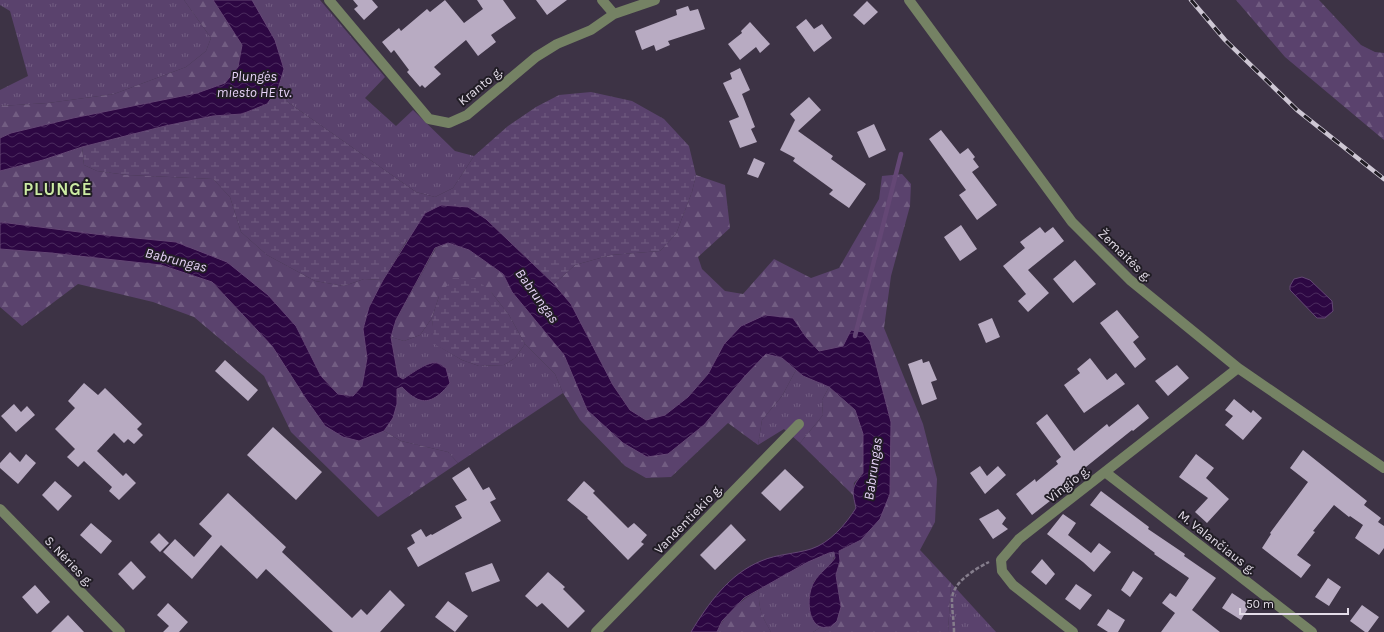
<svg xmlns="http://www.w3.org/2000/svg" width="1384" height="632" viewBox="0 0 1384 632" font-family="Karla,sans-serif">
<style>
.grass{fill:url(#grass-tufts)}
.forest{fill:url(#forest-firs)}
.wetland{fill:url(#wetland-marsh)}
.water{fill:url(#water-waves);stroke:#644775}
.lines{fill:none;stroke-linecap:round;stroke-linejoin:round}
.stream{stroke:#644775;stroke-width:4.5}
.building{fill:#b8abc2}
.path{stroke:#857d8c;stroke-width:2.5;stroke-dasharray:4 2;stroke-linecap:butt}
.minor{stroke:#758264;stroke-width:10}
.rail-casing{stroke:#cec7d4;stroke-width:4.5}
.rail{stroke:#211d25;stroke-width:3;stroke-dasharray:9;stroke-linecap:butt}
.labels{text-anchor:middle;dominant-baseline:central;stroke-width:4;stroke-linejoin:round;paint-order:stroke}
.street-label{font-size:13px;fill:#e4dde9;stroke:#211d25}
.water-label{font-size:14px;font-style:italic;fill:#e7d3f8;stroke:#211d25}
.district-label{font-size:17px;font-weight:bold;letter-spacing:1px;fill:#cceba3;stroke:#211d25}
</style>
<defs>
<pattern id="grass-tufts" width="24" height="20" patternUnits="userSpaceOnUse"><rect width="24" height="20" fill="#5a426d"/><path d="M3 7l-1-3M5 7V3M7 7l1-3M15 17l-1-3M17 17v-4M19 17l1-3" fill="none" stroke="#725d82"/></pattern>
<pattern id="forest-firs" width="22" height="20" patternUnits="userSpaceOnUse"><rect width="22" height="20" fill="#5a426d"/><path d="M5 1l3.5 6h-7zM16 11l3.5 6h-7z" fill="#725d82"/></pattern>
<pattern id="wetland-marsh" width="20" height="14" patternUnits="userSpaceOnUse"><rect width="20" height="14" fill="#5a426d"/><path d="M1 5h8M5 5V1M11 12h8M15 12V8" fill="none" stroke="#725d82"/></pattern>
<pattern id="water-waves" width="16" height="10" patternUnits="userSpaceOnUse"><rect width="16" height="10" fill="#2d0743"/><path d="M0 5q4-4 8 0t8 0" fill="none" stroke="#4b2b5e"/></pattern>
</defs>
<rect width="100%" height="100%" fill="#3d3345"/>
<path class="grass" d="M0,0H184L211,38L206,51L186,67L114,94L48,103L0,106V90L28,76L10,11L0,5Z
M252,0H320L385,77L365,98L396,126L413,110L455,151L474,156L453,188L435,197L416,192L289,103L278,89L284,69Z
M432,318L435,344L462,360L479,366L504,365L515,358L525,344L555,374L563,393L458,463L448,452L401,441L384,431C395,415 397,409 396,389L402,387L409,393L424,366L403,379L398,376L391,337L404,341L420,335Z
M796,370L803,376L829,387L822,400L823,415L800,443L784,429L758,445L762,420L782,396Z
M834,552C836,564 821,574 813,582L814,621L821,627L813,632H771C762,617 758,608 759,590C777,579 814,555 834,552Z
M951,583L996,632H948Z"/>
<path class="forest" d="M184,0H213L242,45L238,67L225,83L197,93L73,118L11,133L0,138V106L48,103L114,94L186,67L206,51L211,38Z
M1236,0H1319L1361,45L1375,52L1384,53V140L1285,57Z
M82,147L84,165L97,171L127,175L213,179L230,197L241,232L267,255L315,281L344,286L364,279L383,280L369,307L363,329L367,358L362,386L353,396L338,394L321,376L296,326L176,242L95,234L0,222V171L43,160Z
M902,174L911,184L910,206L891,276L884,328L923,424L937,479L935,522L920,550L951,583L948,632H813L821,627H831L841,607L836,575L840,561L839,551L861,540L890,494L891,422L870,341L819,351L806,337L793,318L724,344L708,374L688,397L665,415L646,420L630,410L613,385L571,304L554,284L575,265L611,255L660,251L676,234L692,192L696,175L725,185L730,228L698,257L702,269L725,291L743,294L774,259L811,278L839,268L879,199L882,176Z
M448,243L469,250L503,274L512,292L564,355L587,410L668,454L704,425L745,376L766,353L782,357L796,370L782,396L762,420L758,445L728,423L671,477L646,478L625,466L580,420L563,393L555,374L525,344L509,315L491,292L439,296L432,318L420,335L404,341L391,337L396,320L436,248Z
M0,249L51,253L161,265L212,282L272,346L306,399L325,426L359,441L384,431L401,441L448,452L458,463L378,517L291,432L264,376L194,317L153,302L78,284L22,326L0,307Z
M829,387L855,410L863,434V473L854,483L853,495L800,443L823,415L822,400Z
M759,590C758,608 762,616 771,632H717C725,613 741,600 759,590Z"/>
<path class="wetland" d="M278,89L289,103L416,192L435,197L453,188L474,156L508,126L536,107L559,95L591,92L632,101L664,119L689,146L696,175L692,192L676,234L660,251L611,255L575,265L554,284L486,219L407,240L383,280L364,279L344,286L315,281L267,255L241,232L230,197L213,179L127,175L97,171L84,165L82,147L165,126L213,116L242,114L267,104Z
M453,278H475L491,292L509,315L525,344L515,358L504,365L479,366L462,360L434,344L432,318L439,296Z"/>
<path class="water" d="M213,0H252L275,40L284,69L278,89L267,104L242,114L213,116L165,126L82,147L43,160L0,171V138L11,133L73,118L197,93L225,83L238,67L242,45Z
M441,205L468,207L486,219L554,284L571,304L613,385L630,410L646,420L665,415L688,397L708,374L724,344L741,326L765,315L793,318L806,337L819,351L843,346L851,330L863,332L870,341L891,422L890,494L880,519L861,540L839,551L840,561L836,575L841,607L837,621L831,627C828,627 824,628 821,627C806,622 807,593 814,582C819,573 829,567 835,558L834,552L829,553L808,562L744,598L722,621L717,632H691C708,604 729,574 761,561C777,554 795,554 811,549C830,543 846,524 856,508C852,490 851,488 863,473V434L855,410L829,387L803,376L782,358L766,354L745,376L704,425L668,454L647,457L623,443L587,410L564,355L512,292L503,274L469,250L448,243L435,248L396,320L391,337L398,376L403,379C411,374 429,360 438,363C441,364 444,367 446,368L450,383C444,391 432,404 420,400C413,398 407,392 402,387L397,389V404L393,418L384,431L359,441L343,437L325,426L306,399L272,346L212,282L161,265L51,253L0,249V222L95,234L176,242L227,262L268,295L296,326L321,376L338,394L353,396L362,386L367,358L363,329L369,307L383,280L425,213Z
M1302,277L1310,280L1332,301L1333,311L1325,318H1317L1290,290V286L1294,279Z"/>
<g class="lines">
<path class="stream" d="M855,336L901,154"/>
</g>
<path class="building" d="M353,0H372L378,7L364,20L354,9L358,6Z
M445,0L464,23L483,9L477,0H503L516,18L491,35L496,42L478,56L466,40L434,67L441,74L425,88L422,85L420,87L407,72L409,70L394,50L391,53L382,42L399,28L401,31L427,9L430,12Z
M536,0H567L547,15Z
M867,1L878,12L864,25L853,15Z
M688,6L690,11L698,9L705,29L668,41L670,45L656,51L654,45L642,50L635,31L677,15L676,10Z
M806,19L814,29L822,24L832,38L814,52L796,27Z
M750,22L770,44L760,53L756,47L740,60L728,44L742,33L741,31Z
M740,68L750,90L742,94L755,127L751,129L757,142L740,148L729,121L739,117L723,83L732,79L730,73Z
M809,97L821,110L798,131L833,156L831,159L866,184L849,208L829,194L833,190L793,161L795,158L780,150L795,120L790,114Z
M874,124L886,150L869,158L857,132Z
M941,130L960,154L968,148L975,157L973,159L979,167L972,172L997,205L977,220L959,195L966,190L929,139Z
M754,158L765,163L758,178L747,174Z
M961,225L977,249L960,261L944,237Z
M1040,227L1045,233L1053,227L1064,241L1028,270L1049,293L1028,312L1018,301L1026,294L1003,266L1025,248L1020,242Z
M1075,260L1096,284L1073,303L1053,279Z
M1117,310L1139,337L1133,342L1146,359L1135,368L1100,323Z
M992,318L1000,337L986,343L978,324Z
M1090,358L1107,380L1116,373L1125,384L1084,413L1064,385L1080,373L1077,369Z
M922,359L923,363L929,361L937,380L931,382L937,399L922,405L908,364Z
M225,360L258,390L248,401L215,371Z
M1177,365L1189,378L1168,396L1155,381Z
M84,383L98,395L105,388L142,424L137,429L143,435L134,444L128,439L124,443L114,433L97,451L123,476L126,473L136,483L119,500L109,491L112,487L84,461L78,467L67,457L75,449L55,429L75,408L68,401Z
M1234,399L1251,413L1253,410L1262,418L1243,440L1225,425L1233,416L1225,410Z
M14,404L21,412L27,406L35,415L16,432L1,416Z
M1138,404L1149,418L1133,431L1132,430L1056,491L1059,494L1032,515L1016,494L1035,479L1036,482L1058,464L1056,461L1061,457L1036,423L1047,414L1074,451L1107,424L1109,427Z
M273,427L322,472L296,500L247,455Z
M1303,450L1367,501L1364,505L1381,518L1378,522L1384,526V548L1379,555L1355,538L1363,525L1350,516L1349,517L1334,505L1313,531L1315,532L1297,555L1311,565L1301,578L1262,548L1271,534L1270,533L1308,482L1290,468Z
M10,452L20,462L26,454L36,463L18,484L0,468V463Z
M1196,454L1214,468L1206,478L1229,499L1207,523L1195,512L1208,498L1179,477Z
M980,466L987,476L998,466L1006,475L985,494L970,473Z
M469,467L483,490L489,487L496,499L490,502L501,521L418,567L407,548L415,543L411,535L421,529L426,537L431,534L432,535L462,518L455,506L467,500L452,478Z
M785,469L804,487L780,511L761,493Z
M55,481L72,496L58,511L42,495Z
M584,481L595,491L593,493L628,528L634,523L647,535L641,542L644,544L628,560L587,518L588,517L567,500Z
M1101,491L1149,527L1148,529L1185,554L1184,556L1216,578L1192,610L1220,632H1161L1175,613L1162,603L1170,593L1176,597L1189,578L1154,554L1155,553L1090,505Z
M228,493L286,547L282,552L352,618L361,609L367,615L390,590L405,605L380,632H333L266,569L257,579L221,545L192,579L163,552L175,539L194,557L212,536L199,524Z
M998,509L1006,518L1002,524L1008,529L993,539L979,519Z
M1063,514L1076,523L1068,535L1091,553L1099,543L1111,552L1094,572L1083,562L1047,534Z
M91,523L112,541L101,554L80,535Z
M731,524L746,540L715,570L700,555Z
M159,533L169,543L160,552L150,542Z
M1042,559L1055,574L1046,585L1031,572Z
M131,561L146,577L133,590L118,574Z
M492,563L500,581L472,592L465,573Z
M1133,571L1143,578L1130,597L1121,590Z
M548,572L565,587L563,589L585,611L568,628L542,603L537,607L525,596Z
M1328,578L1341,587L1329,606L1315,597Z
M1076,584L1092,595L1080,610L1065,599Z
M35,585L50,602L37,614L22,597Z
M1232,593L1250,605L1241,620L1222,608Z
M448,601L468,616L455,632L435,617Z
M168,603L188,622L179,632H163L169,626L157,615Z
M1362,605L1379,617L1368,632H1365L1350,621Z
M1108,609L1125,620L1118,632H1108L1097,625Z
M68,615L84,632H51Z"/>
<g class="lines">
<path class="path" d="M954,632C954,621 952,611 952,601C951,583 975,569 989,562"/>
<path class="minor" d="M329,0L429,119L449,123L467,115L536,57L557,44L591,30L614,14
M602,0L614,14L655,0
M909,0L1072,222L1130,280L1238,368L1384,468
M1105,472L1312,632
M0,509L120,632
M596,632L799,424
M1073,632L1013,585L1002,571L1001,560L1019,539L1238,368"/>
<defs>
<path id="rail" d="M1191,0L1225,40L1297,110L1384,179"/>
</defs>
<use href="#rail" class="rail-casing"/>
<use href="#rail" class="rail"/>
</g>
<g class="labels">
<g class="street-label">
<text transform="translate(480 86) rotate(-39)">Kranto g.</text>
<text transform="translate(1125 255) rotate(44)">Žemaitės g.</text>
<text transform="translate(1068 484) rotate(-38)">Vingio g.</text>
<text transform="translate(688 519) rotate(-46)">Vandentiekio g.</text>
<text transform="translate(1217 542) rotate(38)">M. Valančiaus g.</text>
<text transform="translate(69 561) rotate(46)">S. Nėries g.</text>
</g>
<g class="water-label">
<text x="254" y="76">Plungės<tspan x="254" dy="16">miesto HE tv.</tspan></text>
<text transform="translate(176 260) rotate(14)">Babrungas</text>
<text transform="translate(537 296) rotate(54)">Babrungas</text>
<text transform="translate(873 469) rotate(-82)">Babrungas</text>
</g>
<g class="district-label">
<text x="58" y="189">PLUNGĖ</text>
</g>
</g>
<path d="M1240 608v6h108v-6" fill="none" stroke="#e4dde9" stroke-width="2"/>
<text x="1246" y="608" font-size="12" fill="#e4dde9" stroke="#211d25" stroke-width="3" paint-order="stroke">50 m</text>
</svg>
